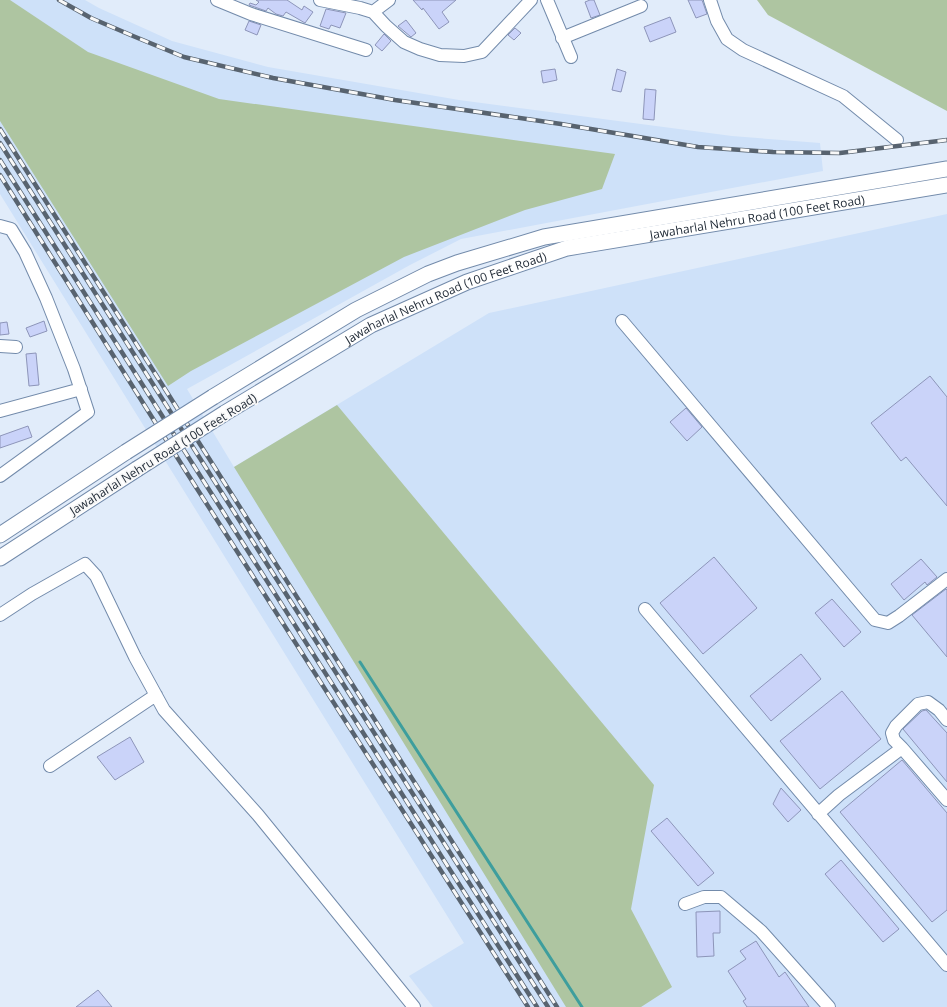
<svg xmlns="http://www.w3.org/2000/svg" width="947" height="1007" viewBox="0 0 947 1007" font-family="'Open Sans',sans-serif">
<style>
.built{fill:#cee1f9}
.green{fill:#aec5a1}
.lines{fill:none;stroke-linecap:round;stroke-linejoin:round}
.stream{stroke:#3e9e9d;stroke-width:3}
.building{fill:#cad3f9;stroke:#8d95b9}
.minor-casing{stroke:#738bab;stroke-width:14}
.major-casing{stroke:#738bab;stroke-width:17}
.minor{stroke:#fff;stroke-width:12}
.major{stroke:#fff;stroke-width:15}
.rail-casing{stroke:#58636f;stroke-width:4.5}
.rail{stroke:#f8f8f8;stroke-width:3;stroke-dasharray:9;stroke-linecap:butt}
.major-bridge-casing{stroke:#738bab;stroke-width:17;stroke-linecap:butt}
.major-bridge{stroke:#fff;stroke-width:15}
.labels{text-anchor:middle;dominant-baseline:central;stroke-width:3.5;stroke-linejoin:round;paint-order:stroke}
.street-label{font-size:12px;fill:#232d39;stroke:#f8f8f8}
</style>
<rect width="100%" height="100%" fill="#e1ecfa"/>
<path class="built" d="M0,0H85L99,8L172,41L268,67L459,100L732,136L820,143L823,171L461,239L410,265L187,389L234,467L489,313L947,214V1007H433L409,976L464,943L0,194Z"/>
<path class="green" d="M0,0H10L88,52L219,99L615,154L602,189L525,210L404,257L191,371L168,386L0,121Z
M757,0H947V111L768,15Z
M337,405L654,785L631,909L672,987L641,1007H566L234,467Z"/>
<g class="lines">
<path class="stream" d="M360,662L582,1007"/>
</g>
<path class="building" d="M256,0H287L302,10L304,6L313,12L305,23L286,12L283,16L276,14L268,8L266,11L249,5L250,3L256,5L259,2Z
M413,0H456L442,12L449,22L439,29L423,8L422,10Z
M590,0H594L600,15L591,18L585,2Z
M688,0H702L707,14L696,18Z
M326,9L346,13L340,28L331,25L329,29L320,26Z
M670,17L676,32L650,42L644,27Z
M406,20L416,33L411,37L398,26Z
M249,21L261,25L257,35L245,30Z
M515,28L521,33L514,40L508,35Z
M384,34L391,41L382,51L375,45Z
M555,69L557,80L543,83L541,71Z
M617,69L626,72L621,92L612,90Z
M645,89L656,90L654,120L643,119Z
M44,321L47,331L30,337L26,328Z
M7,322L9,334L0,335V323Z
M36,353L39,385L29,386L26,354Z
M930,376L947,397V506L906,457L901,461L871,423Z
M686,408L702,427L687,441L670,422Z
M28,426L32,437L0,448V436Z
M714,557L757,608L703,654L660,603Z
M921,559L937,577L927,585L925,582L904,600L891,584Z
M946,589L947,590V657L912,615Z
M832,599L861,632L844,647L815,613Z
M801,654L821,679L771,721L750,696Z
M842,691L881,739L820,789L780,741Z
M926,710L947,733V782L903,729L922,711Z
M130,737L144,762L115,780L97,757Z
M902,760L947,813V910L932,922L840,812Z
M781,788L801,810L788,822L773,804Z
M667,818L714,873L698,886L651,831Z
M841,860L899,929L883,942L825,874Z
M720,911V933H713L714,956L697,957L696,912Z
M756,941L779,977L785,972L809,1007H747L743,1001L746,999L728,971L746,959L740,951Z
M98,990L112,1007H76Z"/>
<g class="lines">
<defs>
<path id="minor" d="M217,0L251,14L366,50
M320,0L360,8L373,12L386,26L404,42L420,49L440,55L464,56L482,52L531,0
M547,0L571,57
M710,0L717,21L727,39L743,50L843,96L897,140
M373,12L389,0
M562,38L641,6
M0,226L11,229L25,252L46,298L74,369L88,412L0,476
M622,321L875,620L888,623L899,616L947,579
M0,346L16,347
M0,411L81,389
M645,609L947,965
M0,615L32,594L85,564L96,576L135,657L164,710L258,815L414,1007
M902,748L894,740L892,733L896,726L918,704L928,702L939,710L947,720
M50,766L156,695
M818,814L839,795L902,748L947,800
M685,904L704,897H721L761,931L829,1007"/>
<g id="major">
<path d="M213,397L356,310L428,274L457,263L544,237L947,169"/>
<path id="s1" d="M225,413L371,325L467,282L567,248L947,185"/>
<path d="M0,535L126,452"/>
<path d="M0,558L137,469"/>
</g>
</defs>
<use href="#minor" class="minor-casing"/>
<use href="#major" class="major-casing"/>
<use href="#minor" class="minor"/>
<use href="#major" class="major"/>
<defs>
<path id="rail" d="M59,0L91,18L133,36L184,57L273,78L395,100L561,124L698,147L773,152L840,153L947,140
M0,129L557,1007
M0,143L548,1007
M0,160L537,1007
M0,175L187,473L528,1007"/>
</defs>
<use href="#rail" class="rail-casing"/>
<use href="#rail" class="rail"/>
<defs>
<path id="major-bridge" d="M126,452L213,397
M137,469L225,413"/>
</defs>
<use href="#major-bridge" class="major-bridge-casing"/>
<use href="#major-bridge" class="major-bridge"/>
</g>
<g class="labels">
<g class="street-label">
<text stroke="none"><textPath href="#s1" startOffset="574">Jawaharlal Nehru Road (100 Feet Road)</textPath></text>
<text stroke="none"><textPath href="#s1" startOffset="250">Jawaharlal Nehru Road (100 Feet Road)</textPath></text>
<text transform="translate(163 454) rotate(-32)">Jawaharlal Nehru Road (100 Feet Road)</text>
</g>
</g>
</svg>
